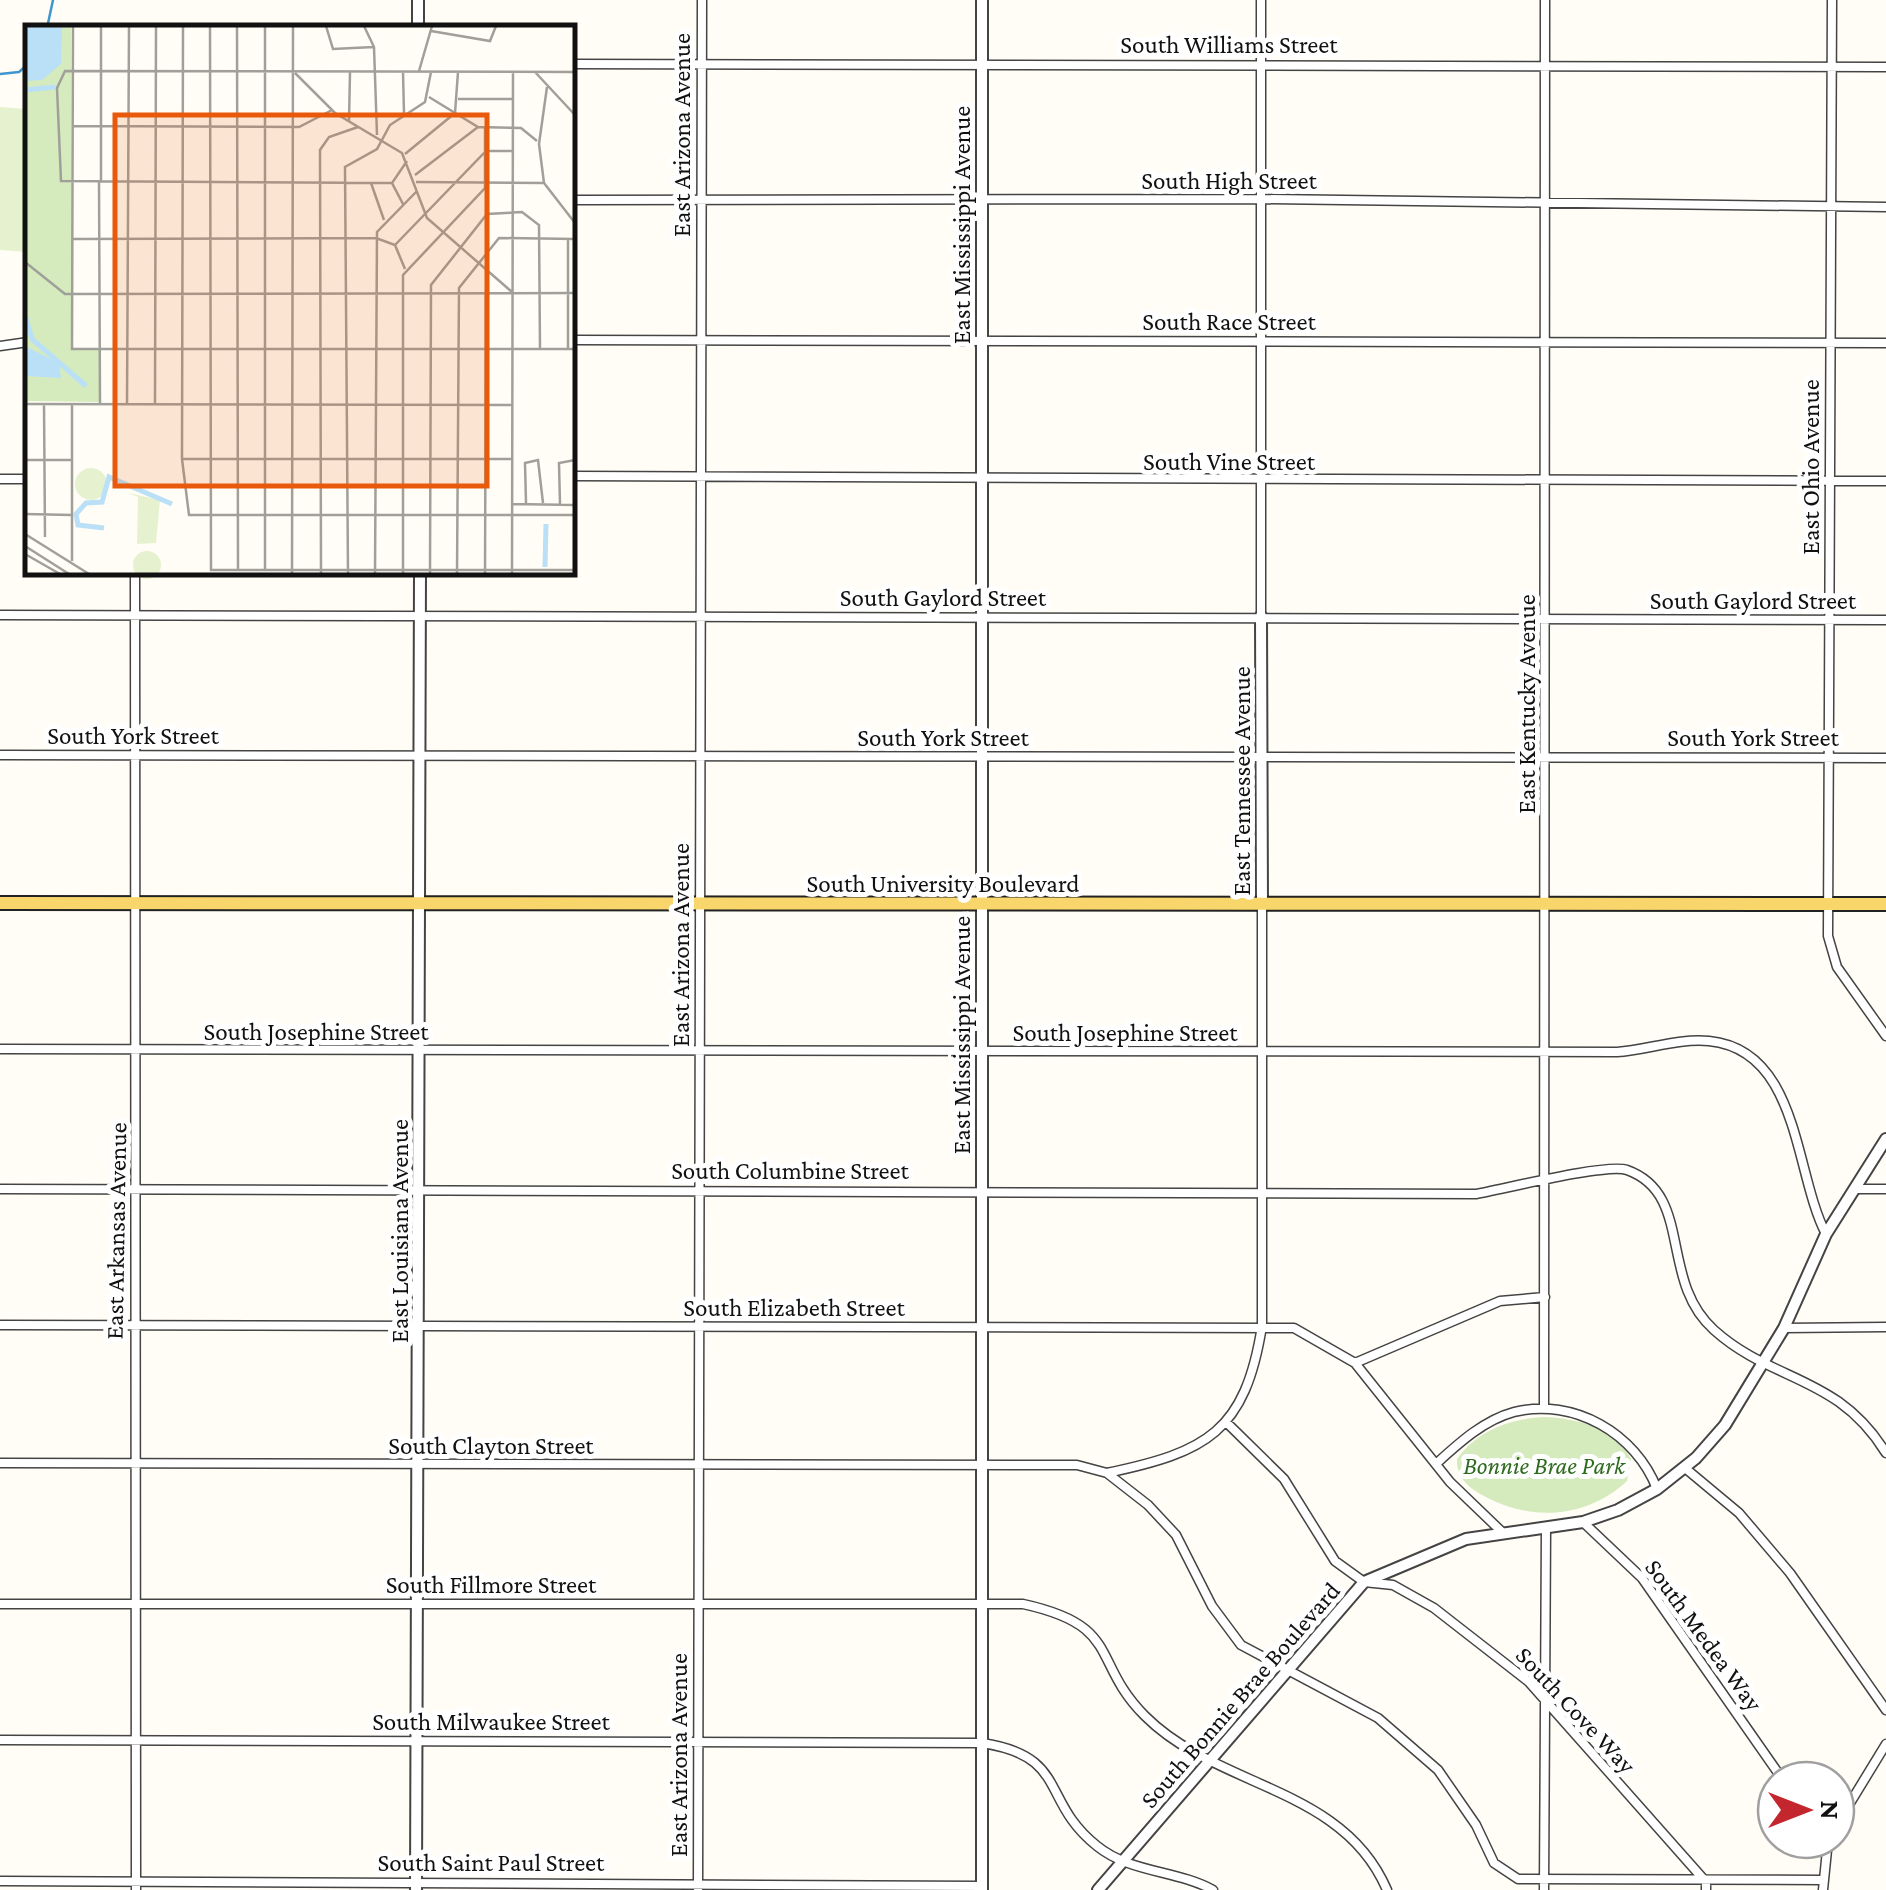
<svg xmlns="http://www.w3.org/2000/svg" width="1886" height="1890" viewBox="0 0 1886 1890" font-family="'Crimson Pro',serif">
<style>
.green{fill:#d5ebbd}
.pitch{fill:#e6f2cf}
.lines{fill:none;stroke-linecap:round;stroke-linejoin:round}
.stream{stroke:#3f96cf;stroke-width:2.5}
.minor-casing{stroke:#444;stroke-width:11}
.tertiary-casing{stroke:#444;stroke-width:14}
.primary-casing{stroke:#222;stroke-width:16}
.minor{stroke:#fff;stroke-width:8}
.tertiary{stroke:#fff;stroke-width:10}
.primary{stroke:#f9d66b;stroke-width:12}
.labels{text-anchor:middle;dominant-baseline:central;stroke-width:10;stroke-linejoin:round;paint-order:stroke}
.street-label{font-size:25px;fill:#111;stroke:#fff}
.park-label{font-size:25px;font-style:italic;fill:#2f6b1f;stroke:#fff}
.inset-river{fill:none;stroke:#b9e0f7;stroke-width:5}
.inset-road{fill:none;stroke:#a09f9a;stroke-width:2.5}
.view{fill:#e8590c;fill-opacity:0.15;stroke:#e8590c;stroke-width:5}
.inset-edge{fill:none;stroke:#111;stroke-width:5}
</style>
<rect width="100%" height="100%" fill="#fffdf5"/>
<path class="green" d="M1544,1417C1576,1418 1616,1428 1631,1459L1627,1481C1586,1519 1530,1522 1482,1495C1467,1487 1456,1476 1457,1459C1478,1430 1510,1419 1544,1417Z"/>
<path class="pitch" d="M0,107L27,109V252L0,250Z"/>
<g class="lines">
<path class="stream" d="M47,28L53,0
M0,74L19,72L28,64"/>
<defs>
<path id="minor" d="M1832,0L1828,936L1837,967L1886,1036
M572,64L1886,67
M572,200L1261,199L1886,207
M572,340L1886,343
M0,346L28,342
M572,476L1886,481
M0,479H28
M135,572L136,1890
M0,615L1886,620
M1261,616V0
M0,755L1886,758
M0,1049L1617,1052C1647,1050 1678,1038 1709,1041C1800,1050 1794,1173 1826,1234
M0,1189L1476,1194C1504,1189 1607,1163 1627,1170C1694,1194 1658,1280 1714,1330C1773,1383 1837,1374 1886,1453
M1854,1189H1886
M0,1325L1294,1328L1355,1363L1450,1482L1502,1532
M1784,1328L1886,1327
M1355,1363L1500,1301L1545,1297
M1544,1408L1545,0
M1226,1422L1284,1479L1335,1561L1364,1582L1393,1585L1434,1608L1529,1682L1706,1882V1890
M0,1463L1077,1465L1107,1473L1148,1505L1176,1535L1212,1606L1241,1645L1378,1718L1438,1770L1476,1825L1494,1863L1518,1879L1823,1880
M1437,1463C1459,1443 1484,1420 1514,1412C1574,1397 1636,1434 1657,1489
M1685,1468L1739,1513L1790,1573L1886,1710
M1107,1473C1207,1452 1245,1432 1262,1326V905
M1583,1522L1642,1578L1783,1780
M0,1604H1023C1123,1626 1090,1661 1145,1716C1218,1789 1343,1786 1387,1890
M0,1740L982,1743C1069,1756 1040,1801 1097,1846C1130,1873 1177,1870 1213,1890
M1836,1826L1886,1744
M0,1881L982,1886
M698,1890L702,0
M1544,1890L1546,1527
M1823,1890L1828,1840"/>
<path id="tertiary" d="M418,0V28
M982,0V1890
M1261,616L1262,905
M416,1890L420,572
M1098,1890L1364,1582L1466,1539L1583,1522L1618,1510L1657,1489L1696,1458L1725,1425L1784,1328L1826,1234L1886,1139"/>
<path id="primary" d="M0,903L1886,904"/>
</defs>
<use href="#minor" class="minor-casing"/>
<use href="#tertiary" class="tertiary-casing"/>
<use href="#primary" class="primary-casing"/>
<use href="#minor" class="minor"/>
<use href="#tertiary" class="tertiary"/>
<use href="#primary" class="primary"/>
</g>
<g class="labels">
<g class="street-label">
<text x="1229" y="44">South Williams Street</text>
<text transform="translate(681 135) rotate(-90)">East Arizona Avenue</text>
<text x="1229" y="180">South High Street</text>
<text transform="translate(961 225) rotate(-90)">East Mississippi Avenue</text>
<text x="1229" y="321">South Race Street</text>
<text x="1229" y="461">South Vine Street</text>
<text transform="translate(1810 467) rotate(-90)">East Ohio Avenue</text>
<text x="943" y="597">South Gaylord Street</text>
<text x="1753" y="600">South Gaylord Street</text>
<text transform="translate(1526 704) rotate(-90)">East Kentucky Avenue</text>
<text x="133" y="735">South York Street</text>
<text x="943" y="737">South York Street</text>
<text x="1753" y="737">South York Street</text>
<text transform="translate(1241 781) rotate(-90)">East Tennessee Avenue</text>
<text x="943" y="883">South University Boulevard</text>
<text transform="translate(680 945) rotate(-90)">East Arizona Avenue</text>
<text x="316" y="1031">South Josephine Street</text>
<text x="1125" y="1032">South Josephine Street</text>
<text transform="translate(961 1035) rotate(-90)">East Mississippi Avenue</text>
<text x="790" y="1170">South Columbine Street</text>
<text transform="translate(116 1231) rotate(-89)">East Arkansas Avenue</text>
<text transform="translate(399 1231) rotate(-90)">East Louisiana Avenue</text>
<text x="794" y="1307">South Elizabeth Street</text>
<text x="491" y="1445">South Clayton Street</text>
<text x="491" y="1584">South Fillmore Street</text>
<text transform="translate(1704 1635) rotate(54)">South Medea Way</text>
<text transform="translate(1240 1695) rotate(-49)">South Bonnie Brae Boulevard</text>
<text transform="translate(1576 1710) rotate(47)">South Cove Way</text>
<text x="491" y="1721">South Milwaukee Street</text>
<text transform="translate(678 1755) rotate(-90)">East Arizona Avenue</text>
<text x="491" y="1862">South Saint Paul Street</text>
</g>
<g class="park-label">
<text x="1544" y="1465">Bonnie Brae Park</text>
</g>
</g>
<g transform="translate(25 25)">
<rect width="550" height="550" fill="#fffdf5"/>
<path d="M0,1H46L47,324L74,325V377L0,376Z" fill="#d5ebbd"/>
<path d="M50 459a16 16 0 1 1 32 0a16 16 0 1 1-32 0ZM103,468L135,475L131,518L112,519L113,472ZM108 540a14 14 0 1 1 28 0a14 14 0 1 1-28 0Z" fill="#e6f2cf"/>
<path d="M0,1L37,2L36,39L17,55L0,56ZM0,321L34,338L36,353L0,351Z" fill="#b9e0f7"/>
<path class="inset-river" d="M0,65L30,62M0,290L7,314L61,361M79,503L53,500L51,489L61,478L77,477L84,452L147,479M520,542L521,499"/>
<path class="inset-road" d="M48,1L47,324H550M76,1V157M158,1L157,434L164,490H550M185,1L186,545H550M212,1L213,545M240,1V546M301,1L308,24L349,22M339,1L349,22L352,110M406,6L465,16L471,1M394,46L407,1M378,47L379,89M510,47L550,90M270,48L310,88L377,128L402,193L487,267M522,62L514,119L519,158L550,198M404,72L453,102L496,103L512,116M433,74H488M324,97L325,47M47,101L274,102L307,85M380,129L430,88L433,47M390,150L453,102M74,157L75,379M391,157L518,158M346,158L359,195M367,158L36,156L32,63L40,46L550,47M378,179L367,158L382,136M48,214L351,213L370,220L380,244M543,214V324M370,220L461,126H488M0,237L40,269L550,268M0,379L488,380M19,379L20,512M102,379L104,1M130,379L131,1M157,434H488M0,435H47M501,478L500,438L513,435L518,478M488,479L550,480M535,479L534,438L550,435M0,489L47,490M0,509L64,549M0,521L44,549M0,529L35,549M47,536V379M267,549L268,1M296,549L295,125L304,112L333,102M323,549L320,142L352,124L365,100L400,77L406,47M350,549L352,207L392,166M378,549V250L460,163V103M405,549L406,260L462,189L497,187L514,200L515,324M432,549L434,263L474,213L550,214M460,549L461,268M487,549L488,47"/>
<path class="view" d="M90,90H462V461H90Z"/>
<rect width="550" height="550" class="inset-edge"/>
</g>
<g transform="translate(1806 1810) rotate(90)"><circle r="48" fill="#ffffff" stroke="#a0a0a0" stroke-width="2.5"/>
<path d="M0-8L18 38L0 25L-18 38Z" fill="#c4262e"/>
<text y="-15" font-size="28" font-weight="bold" text-anchor="middle" fill="#111111">N</text>
</g>
</svg>
